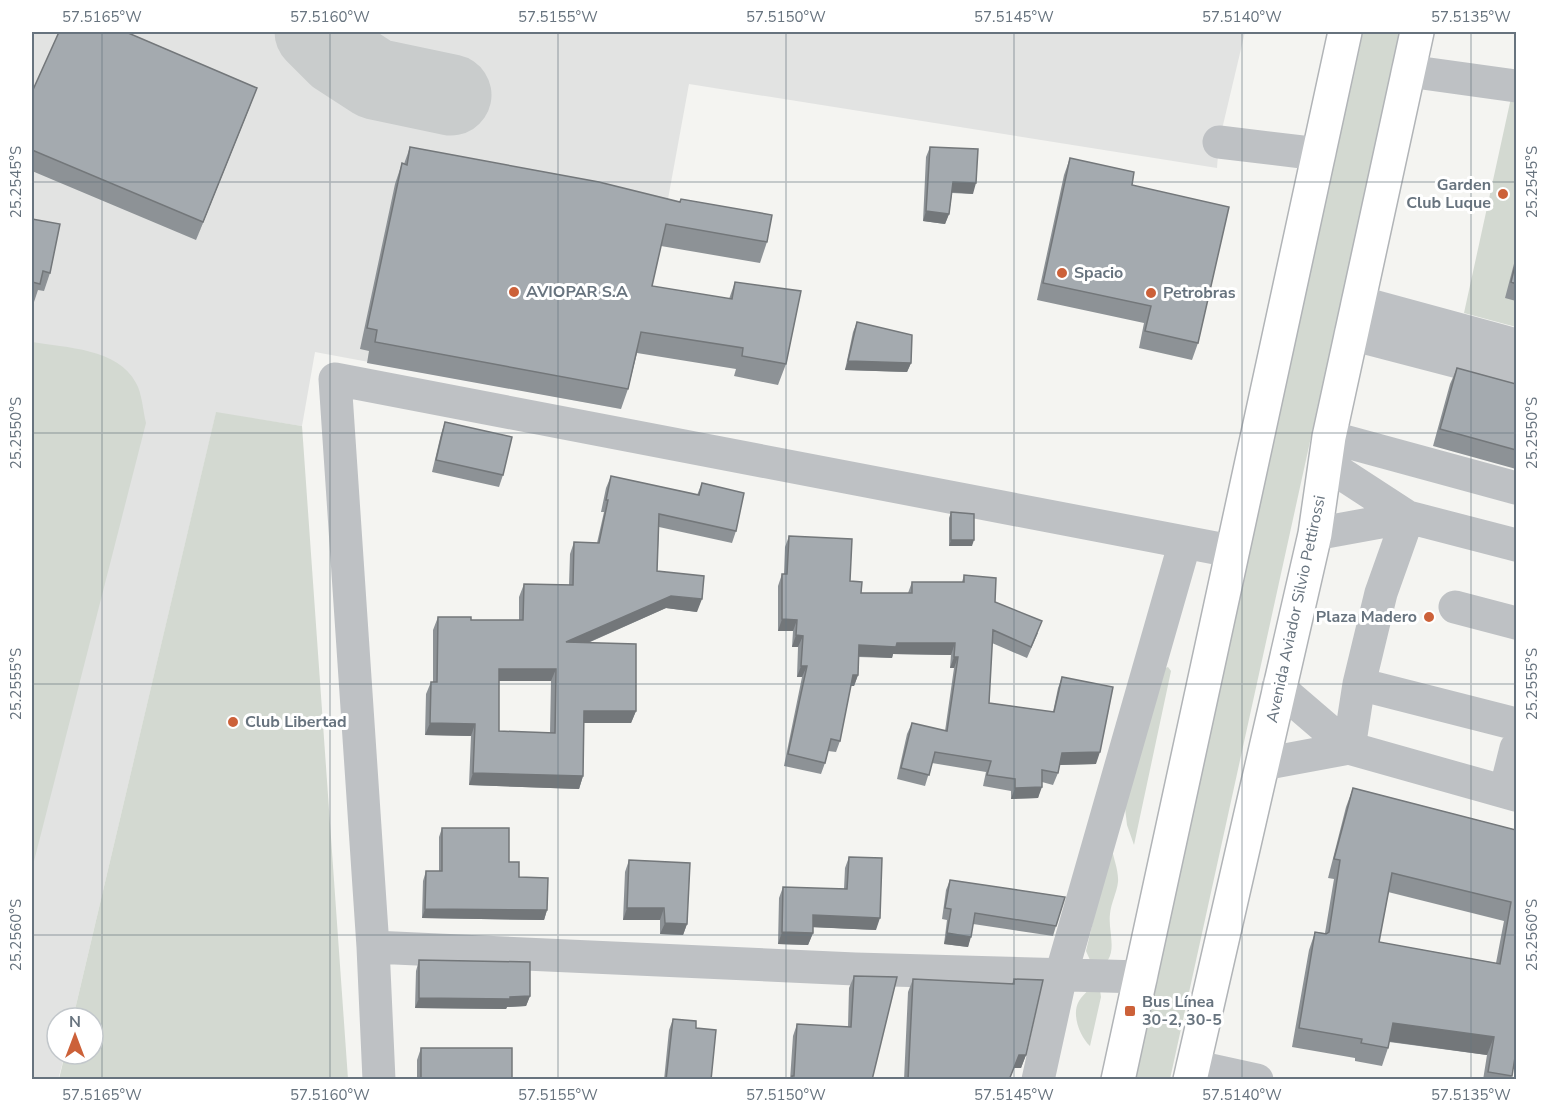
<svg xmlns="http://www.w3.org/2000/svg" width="1548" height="1111" viewBox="0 0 1548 1111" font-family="'Nunito Sans',sans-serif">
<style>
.built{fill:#e2e3e2}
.green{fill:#d3d9d1}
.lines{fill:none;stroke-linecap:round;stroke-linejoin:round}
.taxiway{stroke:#c9cccc;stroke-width:81}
.highway-casing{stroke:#b1b4b7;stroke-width:36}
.minor{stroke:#bec1c4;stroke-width:33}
.highway{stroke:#fff;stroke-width:33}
.wall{fill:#8d9296;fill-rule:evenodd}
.shaded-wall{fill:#73777a}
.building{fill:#a4aaaf;stroke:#73777a;stroke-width:1.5;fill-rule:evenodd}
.ticks{fill:none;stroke:#67737e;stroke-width:1.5;stroke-opacity:0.45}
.poi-dot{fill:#cc6139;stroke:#fff;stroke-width:2}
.labels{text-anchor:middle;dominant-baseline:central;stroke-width:6;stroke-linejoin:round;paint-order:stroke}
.poi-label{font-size:16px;font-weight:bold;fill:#67737e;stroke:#fff;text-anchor:start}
.street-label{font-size:16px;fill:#67737e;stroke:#fff}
.neatline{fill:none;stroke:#67737e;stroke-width:2}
.ticks-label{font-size:15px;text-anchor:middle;fill:#67737e}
</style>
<rect width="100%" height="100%" fill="#f4f4f1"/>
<path class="built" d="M32,32H1245L1219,142L1217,168L689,84L664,221L621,409L315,352L302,426L216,413L73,1018H57V1054H65L58,1080L32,1079Z"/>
<path class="green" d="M1363,32H1400L1170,1079L1133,1080Z
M1516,75V327L1464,313Z
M32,342C66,348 118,348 136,383C142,393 143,411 146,423L32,869Z
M216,412L302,426L348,1079H59L65,1054H93V1018H73Z
M1168,667L1171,671L1134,845L1127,825L1125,808L1163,669Z
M1111,845C1113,857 1119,871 1118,882C1117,892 1111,903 1110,914C1108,929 1116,947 1108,960H1090L1086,951Z
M1089,989L1100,990L1101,997L1090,1046C1080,1037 1071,1014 1079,1001C1081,997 1086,993 1089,989Z"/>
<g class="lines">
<path class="taxiway" d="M315,32L338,55L375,79L451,95"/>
<defs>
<path id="highway" d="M1118,1080L1345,32
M1190,1080L1315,534L1329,437L1417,32"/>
</defs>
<use href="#highway" class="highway-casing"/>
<path class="minor" d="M1408,71L1516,86
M1219,142L1319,154
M1358,302L1516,345
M1351,334L1516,377
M1329,437L1516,488
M1325,463L1408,517L1516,545
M1315,534L1408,517
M1455,607L1516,623
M1359,684L1516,724
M1278,687L1349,748L1516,795
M1349,748L1359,684L1381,593L1408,517
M1263,764L1349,748
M1505,792L1516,748
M373,947L855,969L1141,977
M1193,1066L1257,1080
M379,1080L373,947L335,379L1231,551
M1038,1080L1061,975L1185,542"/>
<use href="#highway" class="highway"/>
</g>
<path class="wall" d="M32,92L250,106L196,240L32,171Z
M410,147L679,202L681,199L767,242L760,263L661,246L652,286L729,299L735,282L786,364L778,385L734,376L736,369L637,353L628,389L621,409L367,363L369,351L360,349L395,184L402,163L404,164Z
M930,147L973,194L952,193L949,214L945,224L923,221L926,157Z
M1070,158L1132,185L1198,343L1192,360L1139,348L1144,323L1037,300L1064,175Z
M32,219L50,273L44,291L38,290L34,302H32Z
M1516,256V301L1505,298Z
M857,322L911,363L907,372L845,370L853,332Z
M1457,368L1516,384V469L1433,446L1450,384Z
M445,422L503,475L499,487L432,472L441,434Z
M611,476L697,495L702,483L736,531L732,543L659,527L657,571L697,612L666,608L588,643L636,711L631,723H584L583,776L579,789L469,785L471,736L425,735L426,694L431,682H433V630L438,617L471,620H519V597L524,584L569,585L570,554L574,542L597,543L604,512H601L606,488ZM499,681H551L550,733L499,731Z
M951,512L972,546H949V518Z
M789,536L850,581L861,593H908L912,582H962L964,575L995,602L1038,633L1027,658L992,643L989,703L1053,712L1058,688L1062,677L1096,764L1059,765L1058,773L1053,785L1042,782L1038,798L1011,799V791L983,786L986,772L932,763L925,786L897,779L907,734L912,723L945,731L954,668H950L951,655L893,654L892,658L858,657V675L854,686H850L840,741L836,752L828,751L825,763L821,774L784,766L802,677H797L798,647H792L793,631H778V586L782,574H784L785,547Z
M1353,788L1516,830V1060L1515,1059L1511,1080H1483L1487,1055L1389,1042L1388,1048L1382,1066L1355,1061V1058L1292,1047L1309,950L1315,932L1325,933L1334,879L1328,878L1346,807ZM1388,892L1504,921L1496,963L1379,942Z
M442,828L509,862L519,877L547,910L544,920L422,918L423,881L426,871H439V837Z
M849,857L876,930L813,927V933L808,945L778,944L779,898L783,887L844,889L845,868Z
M629,860L687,924L683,935L660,934V920H623L625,872Z
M950,880L1056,926L1053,936L973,924L968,947L944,944L947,920L942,919L946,890Z
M419,960L530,996L526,1006L507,1007L506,1009L415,1008L416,971Z
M854,976L872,1080H790L793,1036L797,1024L848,1027L849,988Z
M913,979L1012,984L1014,979L1026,1055L1021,1068H1014L1009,1080H904L908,992Z
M673,1019L696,1028L711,1080H664L669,1030Z
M421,1048L512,1080H417V1060Z"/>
<path class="shaded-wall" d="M257,88L250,106L196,240L203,222Z
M953,182L976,183L973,194L950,192Z
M926,211L949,214L945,224L923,221Z
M848,361L911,363L907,372L845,370Z
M951,540H974L972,546H949Z
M671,596L702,599L697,612L666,608L562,654L566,642Z
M782,619L797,620L793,631H778Z
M796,635L803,636L798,647H792Z
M897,643H955L951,655L893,654L892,658L855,656L859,645Z
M954,657H958L954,668H950Z
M801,666H807L802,677H797Z
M499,669H556L551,681H495Z
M853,675H858L854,686H848Z
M584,711H636L631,723H580Z
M430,723L475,724L471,736L425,735Z
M1100,752L1096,764L1057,765L1062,753Z
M473,773L583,776L579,789L469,785Z
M1042,787L1038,798L1011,799L1015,788Z
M627,908H664L660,920H623Z
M425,909L547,910L544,920L422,918Z
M813,915L880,918L876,930L809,927Z
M665,923L687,924L683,935L660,934Z
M782,932L813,933L808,945L778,944Z
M947,933L971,937L968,947L944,944Z
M530,996L526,1006L507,1007L506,1009L415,1008L419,998Z
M1393,1023L1494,1037L1487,1055L1386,1041Z
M1019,1055H1026L1021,1068H1014Z"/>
<path class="building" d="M59,32H126L257,88L203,222L32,150V92Z
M410,147L599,182L680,202L681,199L772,215L767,242L666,224L652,286L732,299L735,282L801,291L786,364L742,356L743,348L641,332L628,389L375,342L377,330L367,328L402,163L407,165Z
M930,147L978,149L976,183L953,182L949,214L926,211Z
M1070,158L1134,172L1132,185L1229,207L1198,343L1145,331L1151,306L1043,283Z
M32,219L60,224L50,273L43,271L40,284L32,282Z
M1516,261V284L1511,282Z
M857,322L912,335L911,363L848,361Z
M1457,368L1516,384V450L1440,429Z
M445,422L512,437L503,475L436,460Z
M611,476L699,495L702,483L744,493L736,531L659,514L657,571L704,576L702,599L671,596L566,642L636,644V711H584L583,776L473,773L475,724L430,723L431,682H437L438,617H471V620H523L524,584L573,585L574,542L599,543L608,500H606ZM499,669H556L555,733L499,731Z
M951,512L974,514V540H951Z
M789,536L852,539L850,581L862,582L861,593H912V582H964V575L996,578L995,602L1042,621L1031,647L993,630L989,703L1054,712L1062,677L1113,687L1100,752L1062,753L1058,773L1042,770V787L1015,788V779L987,775L991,761L935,752L929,775L901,768L912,723L947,731L958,657H954L955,643H897L896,647L859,645L858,675H853L840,741L831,739L825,763L788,754L807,666H801L803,636L796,635L797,620L782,619V574H787Z
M1353,788L1516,830V1051L1512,1076L1488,1072L1494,1037L1393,1023L1388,1048L1361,1043L1362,1039L1299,1028L1315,932L1326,934L1329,932L1340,860L1334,859ZM1392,873L1511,902L1500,964L1379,942Z
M442,828H509V862H519V877L548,878L547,910L425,909L426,871H442Z
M849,857L882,858L880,918L813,915V933L782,932L783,887L847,889Z
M629,860L690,863L687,924L665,923L664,908H627Z
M950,880L1065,897L1056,926L975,913L971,937L947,933L951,909L945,908Z
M419,960L530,962V996L510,997V999L419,998Z
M854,976L897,977L872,1080H792V1076H794L797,1024L851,1027Z
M913,979L1014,984V979L1043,980L1026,1055H1019L1009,1080H908Z
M673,1019L696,1021V1028L716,1030L711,1080H666Z
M421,1048H512V1080H421Z"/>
<path class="ticks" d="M102,32V1080M330,32V1080M558,32V1080M786,32V1080M1014,32V1080M1242,32V1080M1471,32V1080M32,182H1516M32,433H1516M32,684H1516M32,935H1516"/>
<g class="poi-dot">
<circle cx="1503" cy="194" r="6"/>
<circle cx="1062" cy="273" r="6"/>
<circle cx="514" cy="292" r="6"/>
<circle cx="1151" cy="293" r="6"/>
<circle cx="1429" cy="617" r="6"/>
<circle cx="233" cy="722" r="6"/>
<rect x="1124" y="1005" width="12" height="12" rx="3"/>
</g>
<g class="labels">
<g class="poi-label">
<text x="1491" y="185" text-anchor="end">Garden<tspan x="1491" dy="18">Club Luque</tspan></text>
<text x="1074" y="273">Spacio</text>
<text x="526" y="292">AVIOPAR S.A</text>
<text x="1163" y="293">Petrobras</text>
<text x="1417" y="617" text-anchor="end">Plaza Madero</text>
<text x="245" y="722">Club Libertad</text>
<text x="1142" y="1002">Bus Línea<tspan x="1142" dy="18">30-2, 30-5</tspan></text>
</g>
<g class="street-label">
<text transform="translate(1296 609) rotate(-78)">Avenida Aviador Silvio Pettirossi</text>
</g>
</g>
<rect width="1548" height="1111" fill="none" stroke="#ffffff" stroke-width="66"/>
<g transform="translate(75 1036)"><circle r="28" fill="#ffffff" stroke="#c2c7cb" stroke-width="1.5"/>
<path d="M0-4.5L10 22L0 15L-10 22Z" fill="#cc6139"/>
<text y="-9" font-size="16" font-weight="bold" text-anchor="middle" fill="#67737e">N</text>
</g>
<rect x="33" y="33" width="1482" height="1045" class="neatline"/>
<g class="ticks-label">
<text x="102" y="22">57.5165°W</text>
<text x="330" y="22">57.5160°W</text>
<text x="558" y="22">57.5155°W</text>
<text x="786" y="22">57.5150°W</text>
<text x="1014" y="22">57.5145°W</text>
<text x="1242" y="22">57.5140°W</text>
<text x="1471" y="22">57.5135°W</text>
<text transform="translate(16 182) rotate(-90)" y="5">25.2545°S</text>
<text transform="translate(1532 182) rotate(-90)" y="5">25.2545°S</text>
<text transform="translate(16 433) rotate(-90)" y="5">25.2550°S</text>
<text transform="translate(1532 433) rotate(-90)" y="5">25.2550°S</text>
<text transform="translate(16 684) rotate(-90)" y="5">25.2555°S</text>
<text transform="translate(1532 684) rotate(-90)" y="5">25.2555°S</text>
<text transform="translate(16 935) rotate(-90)" y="5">25.2560°S</text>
<text transform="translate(1532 935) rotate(-90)" y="5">25.2560°S</text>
<text x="102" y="1100">57.5165°W</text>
<text x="330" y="1100">57.5160°W</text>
<text x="558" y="1100">57.5155°W</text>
<text x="786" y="1100">57.5150°W</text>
<text x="1014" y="1100">57.5145°W</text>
<text x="1242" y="1100">57.5140°W</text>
<text x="1471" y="1100">57.5135°W</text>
</g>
</svg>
